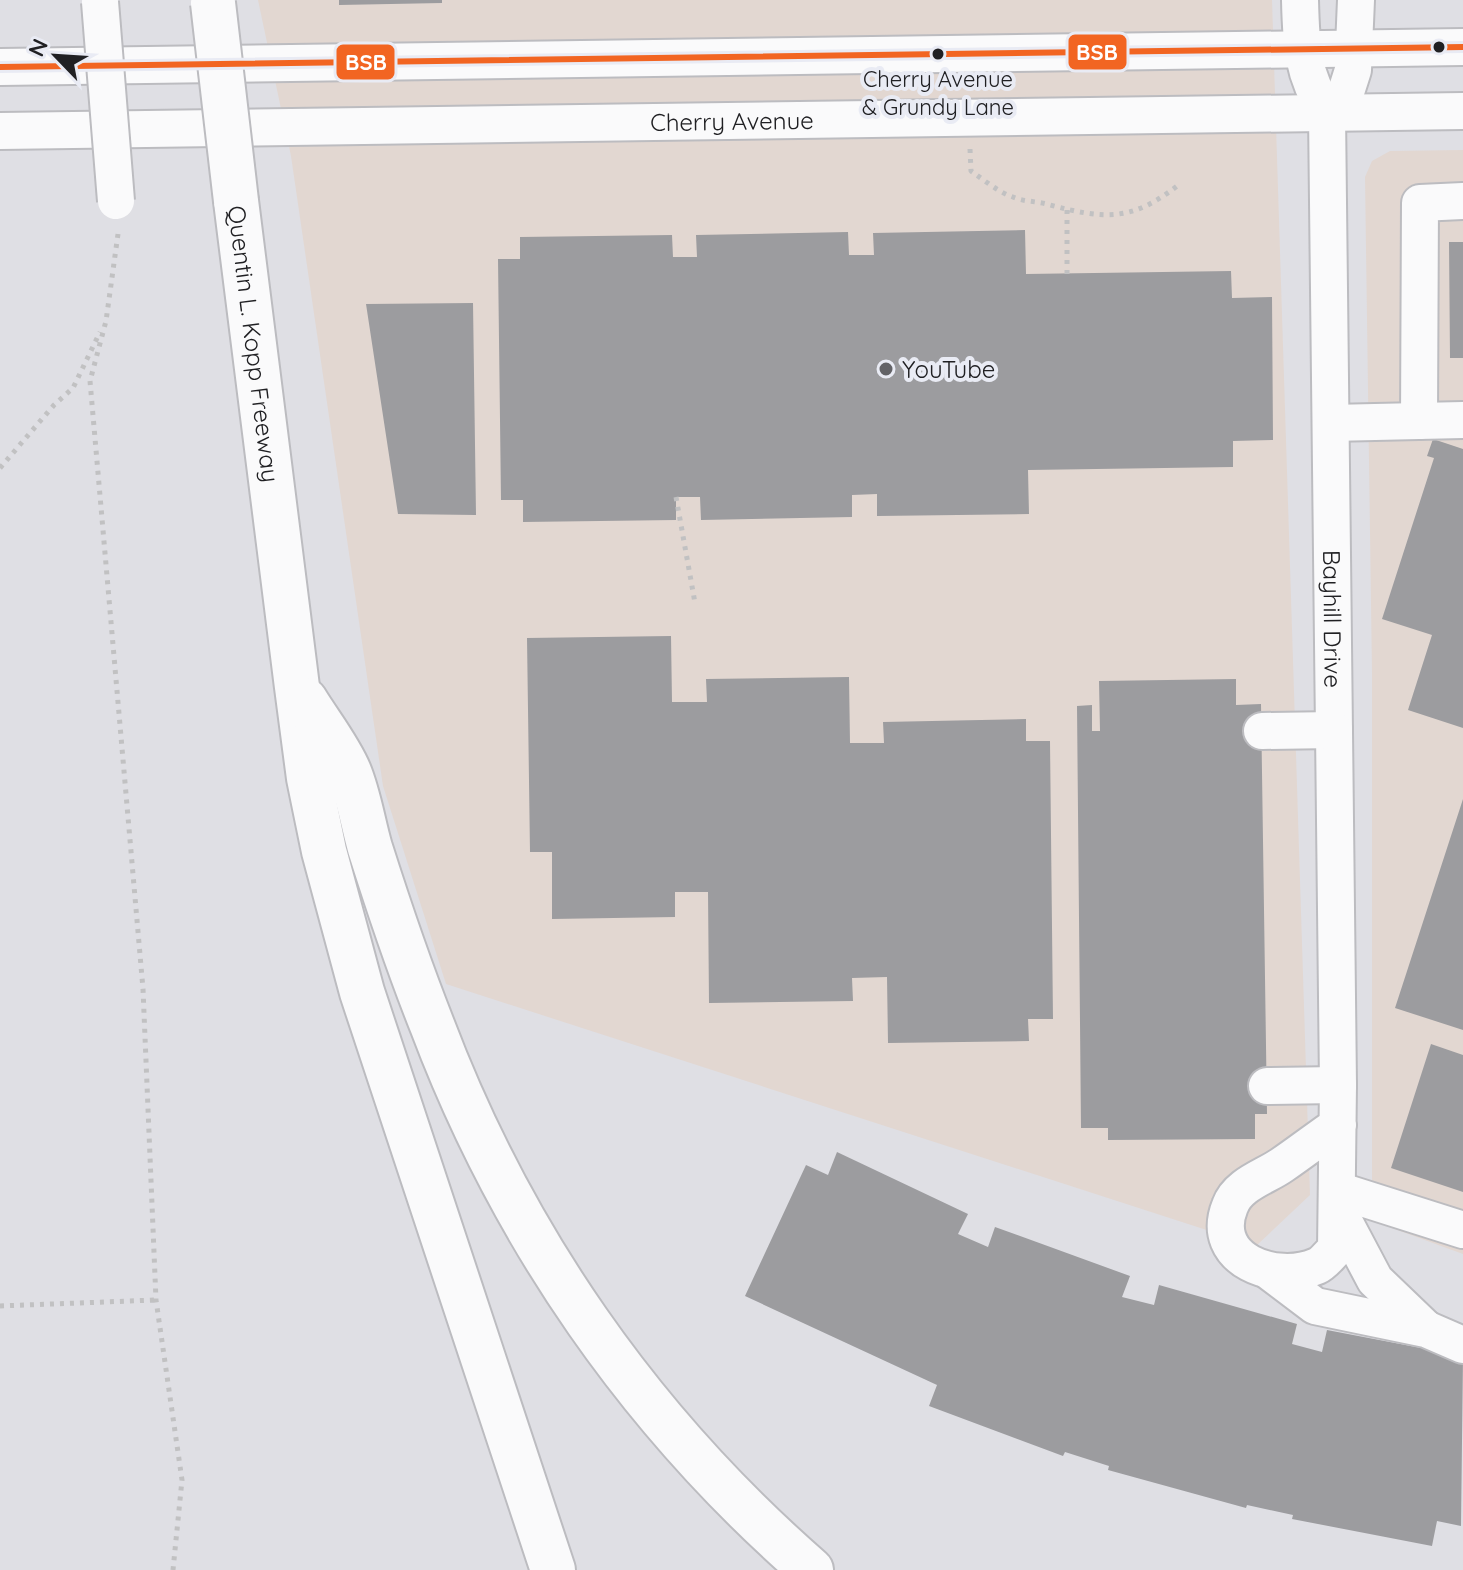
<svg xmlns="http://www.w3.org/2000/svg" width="1463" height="1570" viewBox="0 0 1463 1570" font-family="Quicksand,sans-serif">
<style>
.commercial{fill:#e2d7d1}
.building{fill:#9c9c9f}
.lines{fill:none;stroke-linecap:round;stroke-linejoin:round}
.minor-casing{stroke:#bcbcc0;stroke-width:40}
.highway-casing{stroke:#bcbcc0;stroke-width:48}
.path{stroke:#c1c1c2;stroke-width:5;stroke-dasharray:4 6;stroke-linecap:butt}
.minor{stroke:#fafafb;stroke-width:36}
.highway{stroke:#fafafb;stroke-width:44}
.minor-bridge-casing{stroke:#bcbcc0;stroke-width:40;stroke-linecap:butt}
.highway-bridge-casing{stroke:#bcbcc0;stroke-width:48;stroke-linecap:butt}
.minor-bridge{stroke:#fafafb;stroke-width:36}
.highway-bridge{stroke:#fafafb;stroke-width:44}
.bus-1-casing{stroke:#e9ebf4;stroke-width:12}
.bus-1{stroke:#f26522;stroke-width:6}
.bus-dot{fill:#202023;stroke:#e9ebf4;stroke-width:3}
.poi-dot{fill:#636367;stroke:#e9ebf4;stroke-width:3}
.labels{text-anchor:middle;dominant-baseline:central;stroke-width:8;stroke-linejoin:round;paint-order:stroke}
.bus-label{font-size:22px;fill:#202023;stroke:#e9ebf4}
.street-label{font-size:24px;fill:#202023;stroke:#e9ebf4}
.poi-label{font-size:24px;fill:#202023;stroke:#e9ebf4;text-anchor:start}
.line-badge{stroke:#e9ebf4;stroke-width:3}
.badge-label{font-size:22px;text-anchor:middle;font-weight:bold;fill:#fff}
</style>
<rect width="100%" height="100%" fill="#dfdfe4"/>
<path class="commercial" d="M258,0H1272L1310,1195L1256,1246L446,984L383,786L291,156Z
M1463,150V1254L1392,1228L1383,1222L1372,1191V673L1365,177L1372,161L1390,151Z"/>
<path class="building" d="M339,0H442V3L339,5Z
M1025,230L1026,274L1231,271L1232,298L1272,297L1273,440L1233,441V467L1028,470L1029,514L877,516V494L852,495V517L701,520L700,497H676V520L523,522V500H501L498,259H520V237L672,235L673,257H697L696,235L848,232L849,255H874L873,233Z
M1449,242H1463V358H1450Z
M473,303L476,515L398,514L366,304Z
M1433,439L1463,449V728L1408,710L1432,635L1382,619L1434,458L1427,456Z
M671,636L672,702H707L706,679L849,677L850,743H884L883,722L1026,719V741H1050L1053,1019H1028L1029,1041L888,1043L887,977L852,978L853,1001L709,1003L708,892H675V917L552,919V852H530L527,638Z
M1236,679V705L1261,704L1267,1114H1255V1139L1108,1140V1128H1081L1077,706L1092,705V731H1100L1099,681Z
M1463,799V1030L1395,1008Z
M1431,1044L1463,1055V1192L1391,1168Z
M837,1152L968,1214L958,1234L988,1247L995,1227L1130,1276L1122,1297L1154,1305L1159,1285L1297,1324L1292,1344L1322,1352L1327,1330L1463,1356L1461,1526L1437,1521L1432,1546L1292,1519L1293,1515L1247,1505L1246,1508L1108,1470L1109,1466L1065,1452L1063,1456L929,1406L937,1385L745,1296L806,1165L828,1175Z"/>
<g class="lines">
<defs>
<g id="minor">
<path id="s1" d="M1300,0C1301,45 1302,74 1327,113L1338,1085L1336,1249C1330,1254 1324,1263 1317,1266C1276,1284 1208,1260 1230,1206C1238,1184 1265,1177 1282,1165C1301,1152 1319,1138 1338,1125"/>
<path d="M0,67L1463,47"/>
<path d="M1327,113L1346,92L1353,70L1356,0"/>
<path id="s2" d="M0,131L1463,111"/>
<path d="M1419,421L1420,203L1463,201"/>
<path d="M1331,423L1463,420"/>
<path d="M1262,731L1334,730"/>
<path d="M1267,1086L1338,1085"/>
<path d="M1337,1190L1463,1230"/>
<path d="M1338,1210L1375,1280L1425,1328"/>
<path d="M1270,1272L1315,1306L1426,1329L1463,1345"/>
</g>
<g id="highway">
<path id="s3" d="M236,201L297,687L309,778L324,851L362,992L553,1570"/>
<path d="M305,700C319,723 339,748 349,772C359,796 363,824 370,848C389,908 409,967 432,1025C512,1237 640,1421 811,1570"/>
</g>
</defs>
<use href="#minor" class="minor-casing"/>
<use href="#highway" class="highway-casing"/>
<path class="path" d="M970,149L971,171C984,180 998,192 1013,197C1024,202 1038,201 1050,205C1104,219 1131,222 1177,186
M118,234L106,321L90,381L143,989L156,1300L182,1480L173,1570
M1067,274V209
M0,468L54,405L73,388L100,332
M676,497L695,603
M0,1306L156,1300"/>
<use href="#minor" class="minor"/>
<use href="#highway" class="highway"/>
<defs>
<path id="minor-bridge" d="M100,2L116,201"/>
<path id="highway-bridge" d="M213,3L236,201"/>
</defs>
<use href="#minor-bridge" class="minor-bridge-casing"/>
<use href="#highway-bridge" class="highway-bridge-casing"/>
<use href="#minor-bridge" class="minor-bridge"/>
<use href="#highway-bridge" class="highway-bridge"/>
<defs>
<path id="bus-1" d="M0,67L1463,47"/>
</defs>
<use href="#bus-1" class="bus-1-casing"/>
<use href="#bus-1" class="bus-1"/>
</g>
<g class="bus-dot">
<circle cx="1439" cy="47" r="7"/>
<circle cx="938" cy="54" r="7"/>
</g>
<circle class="poi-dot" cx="886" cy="369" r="8"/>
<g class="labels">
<g class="bus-label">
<text x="938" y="79">Cherry Avenue<tspan x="938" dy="28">&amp; Grundy Lane</tspan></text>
</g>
<g class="street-label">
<text stroke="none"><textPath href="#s2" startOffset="732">Cherry Avenue</textPath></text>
<text stroke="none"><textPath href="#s3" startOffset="144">Quentin L. Kopp Freeway</textPath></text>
<text stroke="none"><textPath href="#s1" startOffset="624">Bayhill Drive</textPath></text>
</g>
<g class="poi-label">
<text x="902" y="369">YouTube</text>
</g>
</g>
<g class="line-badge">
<rect x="1067" y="33" width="61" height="38" rx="8" fill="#f26522"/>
<rect x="335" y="43" width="61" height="38" rx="8" fill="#f26522"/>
</g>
<g class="badge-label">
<text x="1097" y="60">BSB</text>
<text x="366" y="70">BSB</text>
</g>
<g transform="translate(56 56) rotate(295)" stroke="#e9ebf4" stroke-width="6" paint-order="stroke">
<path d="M0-6L14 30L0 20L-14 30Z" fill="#202023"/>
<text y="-12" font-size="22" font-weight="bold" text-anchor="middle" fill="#202023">N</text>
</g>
</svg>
